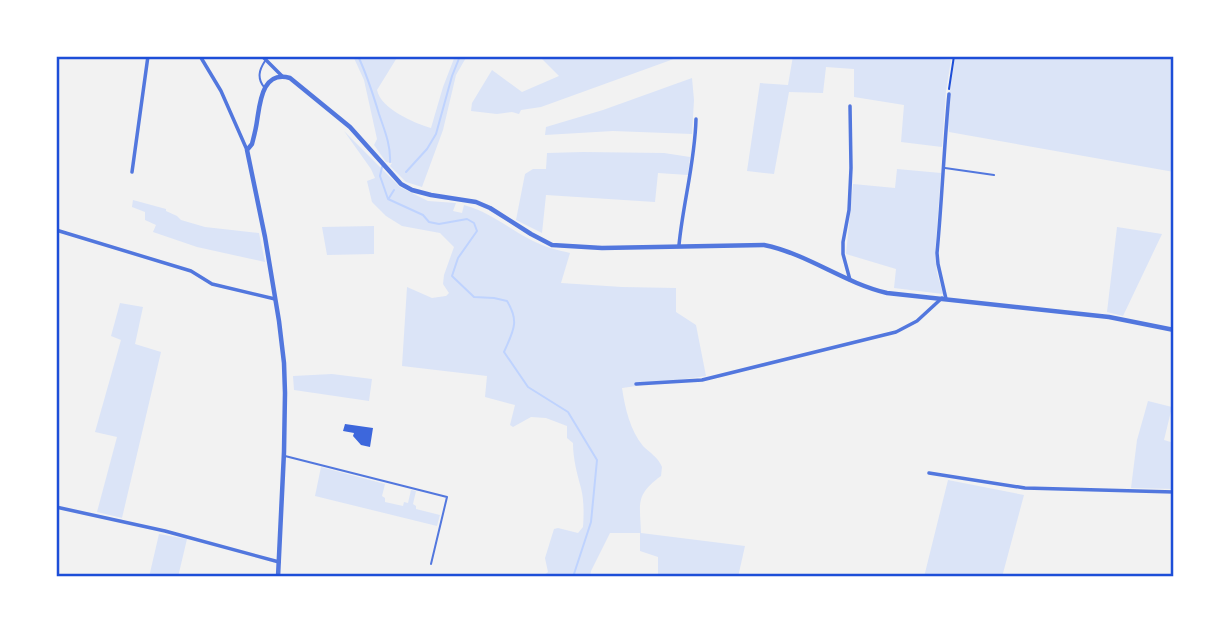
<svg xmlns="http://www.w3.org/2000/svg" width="1230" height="633" viewBox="0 0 1230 633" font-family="'Libre Baskerville',serif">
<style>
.green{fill:#dbe4f7}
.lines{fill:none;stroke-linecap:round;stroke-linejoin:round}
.stream{stroke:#bfd3fe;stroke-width:2}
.building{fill:#3d67dc}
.path{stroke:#1d4ed8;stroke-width:2}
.service{stroke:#5277de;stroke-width:2}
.minor{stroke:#5277de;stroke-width:3.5}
.tertiary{stroke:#5277de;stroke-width:4.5}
.neatline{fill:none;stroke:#1d4ed8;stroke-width:2.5}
</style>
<rect width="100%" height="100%" fill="#f2f2f2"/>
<path class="green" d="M353,56H398L377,90C381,109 414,123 431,128L443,87L455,56H467L456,75L443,130L422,187L406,182L390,166L392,163L386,162L374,145L377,139L364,80Z
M539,56H682L541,107L521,110L519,114L512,112L497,114L471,111L472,103L492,70L522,92L559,76Z
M793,56H904L951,60L946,91L942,147L901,142L904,105L854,97V69L826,67L823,93L789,92L774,174L747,171L760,83L788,85Z
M955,56H1174V172L949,132C945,108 952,80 955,56Z
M692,78L694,100L692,134L613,131L545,135L546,127L603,110Z
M344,131L400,187L428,201L456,203L453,211L462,213L464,205C490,212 509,229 533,241C545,247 557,250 570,253L561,283L622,287L676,288V312L696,325L706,376L622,388C625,408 630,430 643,446C650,453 658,457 662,467L661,476C635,495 640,503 641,533L745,546L738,577H658V557L640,551V533H610L591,571L590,577H542L548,572L545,558L554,529L558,528L578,533L583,527C584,514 584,500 581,488C577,473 573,459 573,443L567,438V426L546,418L531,417L513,427L510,425L515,405L485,397L487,376L402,366L407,287L432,298L446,296L449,293L443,284L444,275L454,247L440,233L402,226L386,216L372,202L367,181L375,178L371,169Z
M583,152L664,153L690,157L688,175L658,173L655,202L546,195L542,233L516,220L525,174L533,169H546L547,153Z
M897,169L941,173L935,253L937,273L943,294L894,288L896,269L846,254L853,184L895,188Z
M133,200L166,209V211L177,216L181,220L205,227L259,233L265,262L197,247L153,232L156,225L145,220V212L132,207Z
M374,226V254L327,255L322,227Z
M1117,227L1162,234L1123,316L1107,312Z
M120,303L143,307L135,344L161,352L122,518L97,512L117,437L95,432L121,340L111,336Z
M332,374L372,379L369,401L294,390L293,376Z
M1148,401L1172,407L1164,440L1174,443V489L1131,488L1137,440Z
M321,467L385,484L382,496L385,498V502L403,506L404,502L408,503L411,490L416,491L413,504L416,506V509L440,515L437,526L315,496Z
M948,480L1024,495L1002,577H924Z
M159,534L187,539L178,577H149Z"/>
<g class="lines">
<path class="stream" d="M358,56C367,75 373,94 379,114C384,129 391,145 390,162
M382,167L380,176L388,199L423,215L429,222L439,224L467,219L474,223L477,231L458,258L452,276L474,297L494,298L507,301C520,322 513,331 504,352L528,387L568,412L597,460L591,522L573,577
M406,172L427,149L436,134L452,76L460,56
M389,198L394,190"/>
</g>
<path class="building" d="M345,424L373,428L370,447L361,445L353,436L354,433L343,431Z"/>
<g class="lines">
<path class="path" d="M949,89L954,56"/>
<path class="service" d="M264,87C257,78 259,70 265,61
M945,168L994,175
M285,456L447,497L431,564"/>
<path class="minor" d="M200,56L221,91L247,150
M262,56L283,77
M132,172L148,56
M56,230L191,271L212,284L275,299
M679,245C683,203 695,162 696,119
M850,280L843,254V242L849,210L851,168L850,106
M946,299L938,264L937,253C942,200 944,147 949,94
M636,384L702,380L896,332L917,321L942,298
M929,473L1025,488L1174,492
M56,507L165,531L279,562
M278,576L285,577"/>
<path class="tertiary" d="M278,577L284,452L285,393L284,363L279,321L265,237L247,150L252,144C254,136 256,129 257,121C260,103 262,70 290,78L350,127L401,184L412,190L431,195L476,202L490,208L531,234L552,245L602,248L764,245C808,254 844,283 887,293L1109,317L1174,330"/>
</g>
<rect width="1230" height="633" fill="none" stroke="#ffffff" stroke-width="116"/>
<rect x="58" y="58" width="1114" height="517" class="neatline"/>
</svg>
